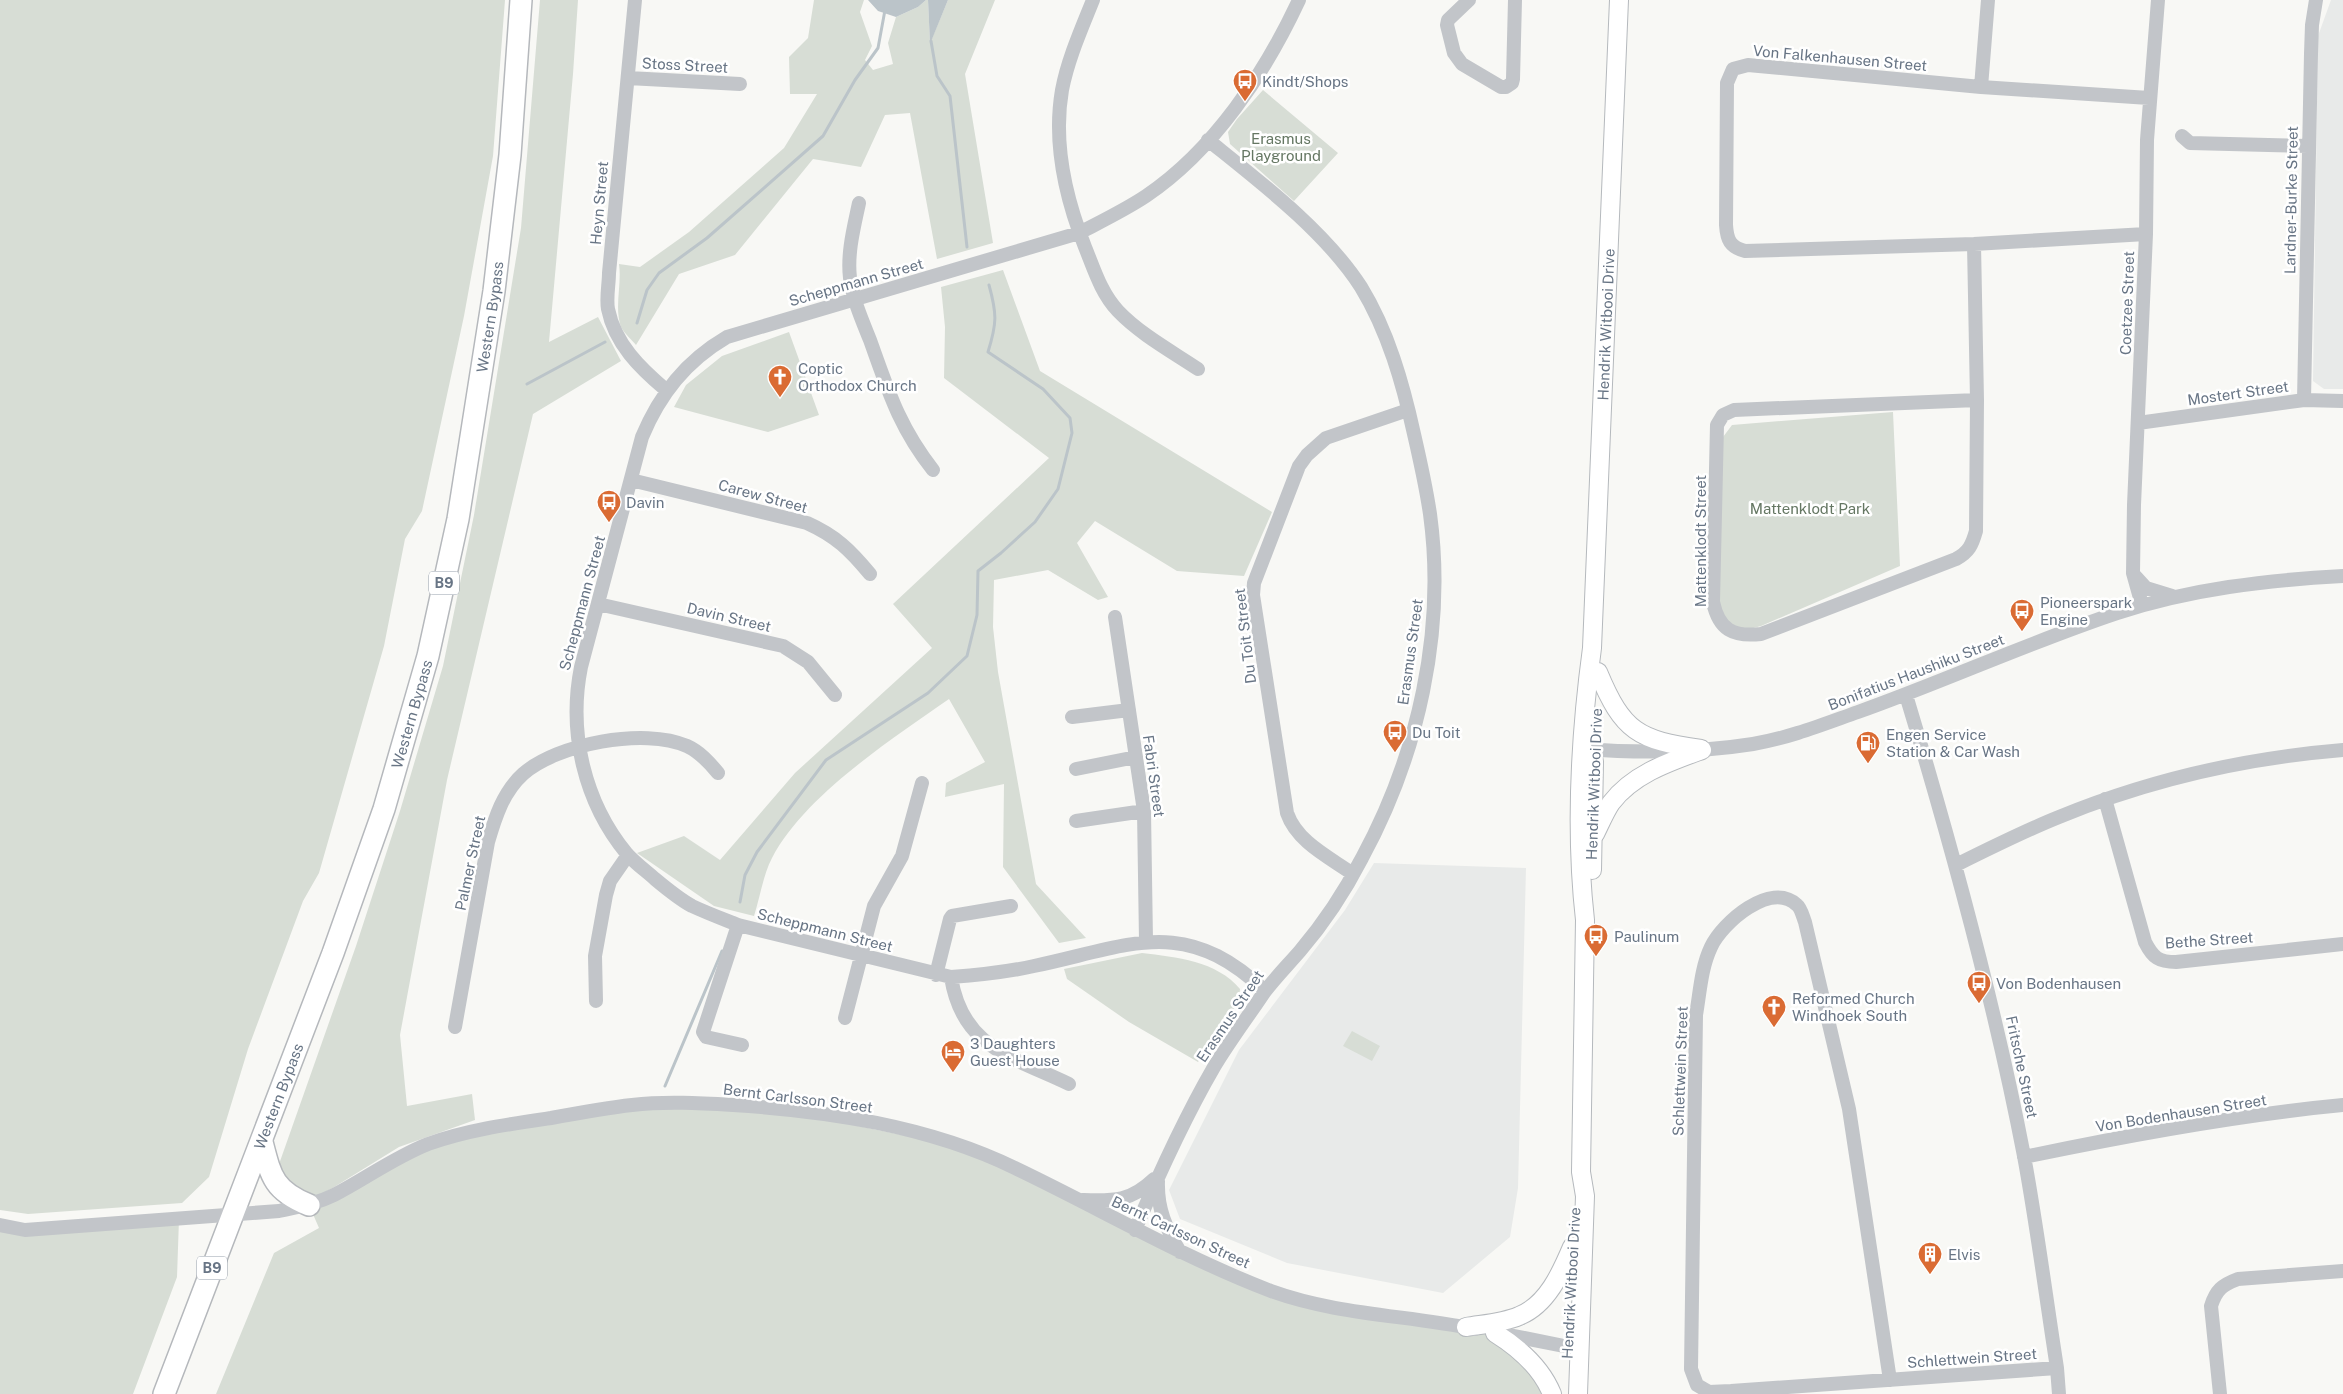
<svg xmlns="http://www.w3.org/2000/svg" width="2343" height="1394" viewBox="0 0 2343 1394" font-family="'Public Sans',sans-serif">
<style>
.built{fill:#e8eae9}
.green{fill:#d7ddd5}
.water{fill:#bbc4c9}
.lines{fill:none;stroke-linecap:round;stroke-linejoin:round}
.stream{stroke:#bbc4c9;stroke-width:3}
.major-casing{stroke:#b5b9bd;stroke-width:20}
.highway-casing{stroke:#b5b8bc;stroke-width:24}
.minor{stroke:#c2c5c9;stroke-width:14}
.major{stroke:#fff;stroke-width:18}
.highway{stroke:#fff;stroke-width:21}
.labels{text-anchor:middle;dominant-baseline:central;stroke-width:5;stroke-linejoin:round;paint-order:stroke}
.shield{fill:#fff;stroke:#959eaa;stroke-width:1}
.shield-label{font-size:14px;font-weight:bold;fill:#687585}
.street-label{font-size:15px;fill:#687585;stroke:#fff}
.poi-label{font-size:15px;fill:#687585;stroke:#fff;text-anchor:start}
.park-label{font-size:15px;fill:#657763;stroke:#fff}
</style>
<rect width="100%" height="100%" fill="#f8f8f5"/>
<path class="built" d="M2331,0H2343V389H2324L2313,381L2318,36Z
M1374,863L1526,868L1518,1188L1510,1237L1443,1293L1287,1263L1180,1219L1169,1190L1239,1050L1345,910Z"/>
<path class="green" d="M0,0H505L493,156L464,316L422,511L405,539L384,646L319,873L303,901L248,1049L209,1177L182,1203L28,1214L0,1210Z
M540,0H578L573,74L549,342L598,317L621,361L533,414L447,780L400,1035L407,1106L472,1094L475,1120L399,1147L331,1189L313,1198L290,1189L278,1167L356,946L400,811L443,666L474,515L521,228Z
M814,0H864L860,12L872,46L865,60L873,70L893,64L888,43L896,17L918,7L926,0H928L930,43L948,0H995L965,74L993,243L937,259L910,113L885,115L861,167L813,159L735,255L679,274L636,345C632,340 624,333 621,327C614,307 622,285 619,264L640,267L689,232L784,148L817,94H790L789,57L808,38Z
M1263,90L1338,153L1294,201L1230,144L1228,132L1237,119Z
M1003,270L1040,371L1272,512L1244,576L1177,571L1095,521L1077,543L1108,597L1098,600L1048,570L994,580L993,627L998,672L1036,884L1086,938L1059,943L1003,867L1004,784L945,797L946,783L985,762L949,699C892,739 805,795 772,858C763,875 760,898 754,916L714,906L637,853L684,836L720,860L795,773L932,648L893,604L1049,458L944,378L945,327L941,287Z
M789,332L819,415L768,432L674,407L686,385L722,356Z
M1893,412L1900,566L1761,626L1735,633L1718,605L1723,437L1732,425Z
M1142,953C1176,957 1217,961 1240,989C1239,1012 1211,1042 1198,1062L1129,1022L1067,979L1064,969Z
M1352,1031L1380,1046L1372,1061L1343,1046Z
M634,1104L765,1107L961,1147L1273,1292L1495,1333L1552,1394H216L274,1253L319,1228L309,1205L425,1145Z
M179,1219L177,1277L133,1394H0V1225Z"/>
<path class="water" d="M868,0H926L918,7L896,17L878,11Z
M928,0H948L930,44Z"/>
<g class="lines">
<path class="stream" d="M931,41L937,76L950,96L967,247
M637,323L647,290L659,273L707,238L823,136L855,80L878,48L885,10
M527,384L605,342
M740,902L745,875L757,852L826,760L928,693L967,656L977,615L978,571L1001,553L1035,522L1058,489L1072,433L1070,418L1043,389L988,352C997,323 997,314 989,285
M665,1086L722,951"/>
<defs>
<g id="major">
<path d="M1598,672C1623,732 1638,740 1701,749"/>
<path d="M1595,834C1600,824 1605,812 1611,803C1633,774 1669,762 1702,750"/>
<path d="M1592,870L1594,761"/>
<path d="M1466,1327C1484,1324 1503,1323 1519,1316C1547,1305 1561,1273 1572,1247"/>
<path d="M1495,1333C1519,1348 1541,1367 1552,1394"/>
<path id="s1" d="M1578,1394L1585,1196L1581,1172L1585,920C1575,831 1580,737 1592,648L1619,0"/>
</g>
<g id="highway">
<path d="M262,1142C271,1177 274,1191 309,1205"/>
<path id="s2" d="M164,1394L333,953L384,809L428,656L458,519L494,291L510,155L521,0"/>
</g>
</defs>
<use href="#major" class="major-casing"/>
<use href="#highway" class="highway-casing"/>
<path class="minor" d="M635,0L609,273C609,284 606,298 608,309C615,344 640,368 666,390
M1093,0C1081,30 1068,59 1062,90C1053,142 1066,199 1085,247C1094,269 1101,293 1118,311C1140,334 1171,351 1198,369
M1469,0L1448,20L1447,25L1454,53L1462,64L1501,87H1506L1512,83L1513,79L1515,0
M628,78L740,84
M1981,87L1988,0
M2182,136L2190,143L2308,146
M859,203C854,227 847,253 850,278C853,300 862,320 870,340C888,390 899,427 933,470
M2146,234L1974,244L1745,251C1730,247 1727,240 1726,225L1727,83L1733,69L1748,65L1981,87L2149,98
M1974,244L1977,400L1976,531C1972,545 1969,552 1956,559L1761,634C1733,637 1719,630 1713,602L1717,425L1723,415L1734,410L1977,400
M2304,400L2311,54L2312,25L2316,0
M2138,423L2304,400L2343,401
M631,480L807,523C836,536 850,550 870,574
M2135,576L2146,588L2172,596
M598,604L783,646L808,662L835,695
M2142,605L2133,573L2134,505L2146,234L2147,140L2158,0
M1115,617L1144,811L1146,941
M1906,695C1952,847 1994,1000 2024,1156C2037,1226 2046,1298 2057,1368L2059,1394
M1072,717L1129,710
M1583,749C1639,753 1697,753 1753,744C1789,738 1824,724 1858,712C1945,681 2030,642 2117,613C2190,589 2267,580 2343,576
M1076,769L1136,757
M2105,799L2145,942C2153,958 2159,962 2176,962L2343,944
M1076,821L1144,811
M1956,865C1990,848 2024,831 2059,817C2149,780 2246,758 2343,750
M1353,874C1329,857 1297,842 1287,813L1253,595L1254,583L1299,466L1307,455L1326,438L1408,410
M738,925L703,1032L706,1037L742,1045
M936,975L950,919L952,916L1011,906
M951,977C962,1048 1013,1057 1069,1084
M1265,991C1184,914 1130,946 1034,966C1007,972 979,975 951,977L738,925C723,919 707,913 692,906C679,899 667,889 655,879C646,871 635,863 627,854C584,802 568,732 581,667L642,437C660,394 686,361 727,337L1079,233C1102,221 1125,210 1146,196C1214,150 1265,73 1299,0
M596,1001L595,956L606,895L610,881L628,855
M845,1018L874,906L902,856L922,783
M455,1027L488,842C495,818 503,792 523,774C557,744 644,727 687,746C700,752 709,762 718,773
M2024,1157C2129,1135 2236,1115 2343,1105
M1158,1181C1157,1209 1166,1228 1180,1252
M1082,1200C1114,1201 1130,1202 1154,1179
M0,1225L25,1230L279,1211C298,1207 316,1204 334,1195C365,1179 395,1157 428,1144C467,1130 510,1124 551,1118C578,1113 605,1108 632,1105C665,1101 700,1103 733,1105C828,1111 929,1126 1015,1168C1101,1209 1182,1257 1271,1291C1337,1315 1407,1315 1475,1329
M1135,1230C1158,1176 1185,1117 1214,1067C1229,1042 1247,1018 1263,994C1274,979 1287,966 1300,951C1324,923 1345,891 1362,858C1418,755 1446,631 1430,514C1426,487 1420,460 1414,434C1403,384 1388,331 1361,287C1325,231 1259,181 1208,140
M1499,1333L1579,1349
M1890,1380L1849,1109L1805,922C1803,917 1801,908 1797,905C1771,880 1722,923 1711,947C1701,968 1700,992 1696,1015L1691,1369L1697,1385L1709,1392L1731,1391L2057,1368
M2220,1394L2211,1306C2216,1290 2222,1285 2238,1279L2343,1271"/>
<use href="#major" class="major"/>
<use href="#highway" class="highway"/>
</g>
<defs>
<symbol id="bus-pin" viewBox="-11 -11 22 30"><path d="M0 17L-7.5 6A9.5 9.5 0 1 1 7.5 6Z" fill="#da6b33" stroke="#fff"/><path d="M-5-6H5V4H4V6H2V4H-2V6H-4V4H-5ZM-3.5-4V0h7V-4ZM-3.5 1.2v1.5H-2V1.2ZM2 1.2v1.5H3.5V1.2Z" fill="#fff"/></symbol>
<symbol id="church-pin" viewBox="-11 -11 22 30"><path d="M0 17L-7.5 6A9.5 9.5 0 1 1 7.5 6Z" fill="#da6b33" stroke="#fff"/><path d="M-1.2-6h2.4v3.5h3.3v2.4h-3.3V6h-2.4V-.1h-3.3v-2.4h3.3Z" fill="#fff"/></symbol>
<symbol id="fuel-pin" viewBox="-11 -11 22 30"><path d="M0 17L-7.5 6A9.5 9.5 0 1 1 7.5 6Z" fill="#da6b33" stroke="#fff"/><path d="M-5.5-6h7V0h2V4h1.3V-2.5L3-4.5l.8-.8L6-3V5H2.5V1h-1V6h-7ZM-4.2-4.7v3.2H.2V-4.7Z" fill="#fff"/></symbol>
<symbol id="hotel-pin" viewBox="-11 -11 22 30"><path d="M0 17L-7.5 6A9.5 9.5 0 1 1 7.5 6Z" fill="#da6b33" stroke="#fff"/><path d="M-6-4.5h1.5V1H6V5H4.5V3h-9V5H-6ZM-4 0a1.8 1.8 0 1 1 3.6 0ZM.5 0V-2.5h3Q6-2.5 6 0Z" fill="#fff"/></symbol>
<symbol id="building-pin" viewBox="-11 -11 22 30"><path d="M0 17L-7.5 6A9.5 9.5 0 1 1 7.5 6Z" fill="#da6b33" stroke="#fff"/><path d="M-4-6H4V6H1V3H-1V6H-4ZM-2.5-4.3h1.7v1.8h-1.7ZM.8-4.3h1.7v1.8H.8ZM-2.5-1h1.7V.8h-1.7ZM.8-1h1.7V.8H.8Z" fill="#fff"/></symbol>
</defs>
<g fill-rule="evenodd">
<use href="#bus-pin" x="1231" y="67" width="28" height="38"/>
<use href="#church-pin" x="766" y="363" width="28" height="38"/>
<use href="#bus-pin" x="595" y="488" width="28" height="38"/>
<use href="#bus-pin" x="2008" y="597" width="28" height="38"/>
<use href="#bus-pin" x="1381" y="718" width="28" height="38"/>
<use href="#fuel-pin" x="1854" y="729" width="28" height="38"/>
<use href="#bus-pin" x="1582" y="922" width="28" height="38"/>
<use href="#bus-pin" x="1965" y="969" width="28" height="38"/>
<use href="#church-pin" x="1760" y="993" width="28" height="38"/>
<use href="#hotel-pin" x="939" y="1038" width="28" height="38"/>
<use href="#building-pin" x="1916" y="1240" width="28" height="38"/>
</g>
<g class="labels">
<g class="shield">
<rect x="429" y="571.5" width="30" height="23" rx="4"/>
<rect x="197" y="1256.5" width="30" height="23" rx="4"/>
</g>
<g class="shield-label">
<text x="444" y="583">B9</text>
<text x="212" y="1268">B9</text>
</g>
<g class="street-label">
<text transform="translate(1840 58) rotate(5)">Von Falkenhausen Street</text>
<text transform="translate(685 65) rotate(3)">Stoss Street</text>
<text transform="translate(2291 200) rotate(-89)">Lardner-Burke Street</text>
<text transform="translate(599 203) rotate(-85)">Heyn Street</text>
<text transform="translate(856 282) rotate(-16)">Scheppmann Street</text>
<text transform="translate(2127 303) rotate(-88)">Coetzee Street</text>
<text stroke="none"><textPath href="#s2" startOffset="1129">Western Bypass</textPath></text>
<text stroke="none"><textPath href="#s1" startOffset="1071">Hendrik Witbooi Drive</textPath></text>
<text transform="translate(2238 393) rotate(-8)">Mostert Street</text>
<text transform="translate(763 496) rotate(15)">Carew Street</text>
<text transform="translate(1700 541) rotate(-90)">Mattenklodt Street</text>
<text transform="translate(582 603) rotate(-75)">Scheppmann Street</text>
<text transform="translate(729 617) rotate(13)">Davin Street</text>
<text transform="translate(1245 636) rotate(-97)">Du Toit Street</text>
<text transform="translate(1410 652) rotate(-82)">Erasmus Street</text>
<text transform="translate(1916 672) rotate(-21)">Bonifatius Haushiku Street</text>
<text stroke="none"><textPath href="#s2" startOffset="724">Western Bypass</textPath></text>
<text transform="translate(1154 776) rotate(82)">Fabri Street</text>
<text transform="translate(1594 784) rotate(-88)">Hendrik Witbooi Drive</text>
<text transform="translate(470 863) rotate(-78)">Palmer Street</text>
<text transform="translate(825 930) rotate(14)">Scheppmann Street</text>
<text transform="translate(2209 940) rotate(-4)">Bethe Street</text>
<text transform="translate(1230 1016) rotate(-56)">Erasmus Street</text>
<text transform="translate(2022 1067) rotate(78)">Fritsche Street</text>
<text transform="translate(1680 1071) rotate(-88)">Schlettwein Street</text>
<text stroke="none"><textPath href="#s2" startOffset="319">Western Bypass</textPath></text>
<text transform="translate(798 1098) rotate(7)">Bernt Carlsson Street</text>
<text transform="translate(2181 1113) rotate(-9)">Von Bodenhausen Street</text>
<text transform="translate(1181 1232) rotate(25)">Bernt Carlsson Street</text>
<text transform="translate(1571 1283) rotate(-87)">Hendrik Witbooi Drive</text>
<text transform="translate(1972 1358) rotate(-4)">Schlettwein Street</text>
</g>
<g class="poi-label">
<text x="1262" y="81">Kindt/Shops</text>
<text x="798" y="368">Coptic<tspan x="798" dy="17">Orthodox Church</tspan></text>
<text x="626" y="502">Davin</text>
<text x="2040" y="602">Pioneerspark<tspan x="2040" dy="17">Engine</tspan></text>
<text x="1412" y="732">Du Toit</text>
<text x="1886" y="734">Engen Service<tspan x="1886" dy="17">Station &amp; Car Wash</tspan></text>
<text x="1614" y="936">Paulinum</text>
<text x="1996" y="983">Von Bodenhausen</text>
<text x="1792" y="998">Reformed Church<tspan x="1792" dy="17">Windhoek South</tspan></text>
<text x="970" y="1043">3 Daughters<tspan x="970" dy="17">Guest House</tspan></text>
<text x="1948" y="1254">Elvis</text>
</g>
<g class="park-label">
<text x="1281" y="138">Erasmus<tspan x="1281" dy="17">Playground</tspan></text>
<text x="1810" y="508">Mattenklodt Park</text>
</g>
</g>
</svg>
